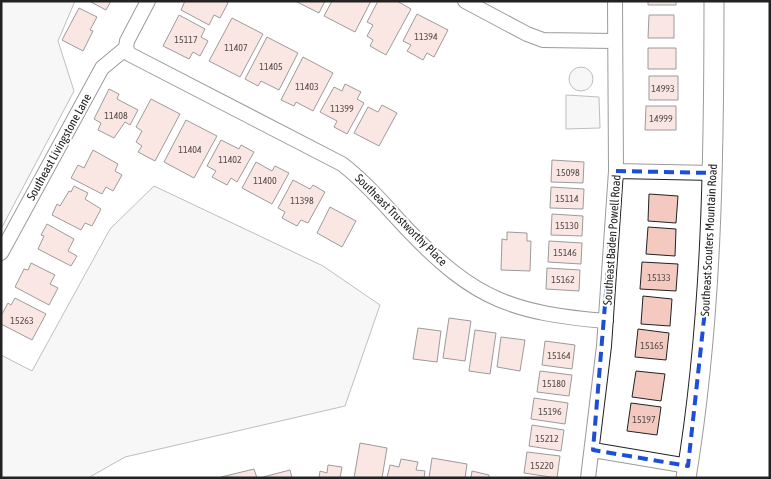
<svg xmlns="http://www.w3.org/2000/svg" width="771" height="479" viewBox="0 0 771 479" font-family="'Asap Condensed',sans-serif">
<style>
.green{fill:#eee;stroke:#6f6f6f}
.building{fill:#f3c9c0;stroke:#222}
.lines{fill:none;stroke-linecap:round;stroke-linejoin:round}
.street-casing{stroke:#222;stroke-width:16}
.secondary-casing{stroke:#222;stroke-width:21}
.street{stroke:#fff;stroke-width:14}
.secondary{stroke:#fff;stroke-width:19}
.marked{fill:none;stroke:#1d4ed8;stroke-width:4;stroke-dasharray:10 6;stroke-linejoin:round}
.labels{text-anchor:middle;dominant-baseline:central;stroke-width:4;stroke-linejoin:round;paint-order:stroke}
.number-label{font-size:10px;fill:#564c4a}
.street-label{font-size:12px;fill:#222;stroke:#fff}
</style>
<rect width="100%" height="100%" fill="#fff"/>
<path class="green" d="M1,1H75L58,41L74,91L1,229Z
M569 79a12 12 0 1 1 24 0a12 12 0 1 1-24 0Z
M566,95L599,97L600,128L566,129Z
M154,186L323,266L380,305L345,406L125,457L88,478H1V355L32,371L110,229Z"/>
<path class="building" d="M89,1H111L106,10Z
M185,1H225L228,3L220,18L214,15L209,25L181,10Z
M295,1H325L319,13Z
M332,1H371L355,32L324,16Z
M378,1H397L411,9L386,55L370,46L373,40L367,36L373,25L367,22Z
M648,1H676V5H648Z
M79,8L97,17L90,30L93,31L83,51L62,40Z
M417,14L448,30L434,57L427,53L423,60L407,51L411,45L403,41Z
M179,15L205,29L201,37L208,41L200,56L193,52L189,59L163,46Z
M649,15H674V38H648Z
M232,18L263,34L240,77L209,61Z
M267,37L298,53L279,90L261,81L258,86L245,79Z
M648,48H676V69H648Z
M303,57L333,73L313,111L296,102L294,106L281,100Z
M649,76H678V100H649Z
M345,84L361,92L357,99L364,103L347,134L334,127L337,121L320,112L334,87L342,91Z
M109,89L119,94L117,99L138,110L130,125L125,122L114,138L98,130L101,123L94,119Z
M151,99L180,114L155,161L138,152L142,146L136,142L142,131L136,127Z
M382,105L397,113L379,146L354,133L368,107L378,112Z
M646,106H676V130H645Z
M186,120L217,136L194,178L164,162Z
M221,140L239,149L241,145L254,152L237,182L231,178L227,185L212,177L216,171L207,166Z
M93,150L118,164L115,171L122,175L113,191L106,187L102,194L71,178L78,165L84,168Z
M552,160L584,162L583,183L551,182Z
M256,162L272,171L275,166L289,173L272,204L242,188Z
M293,180L310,189L313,185L325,192L308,223L301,220L297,226L282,218L285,212L278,208Z
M74,186L88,193L85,199L101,209L92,226L85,223L81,230L52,215L57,204L60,206L69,191L71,192Z
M551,187L584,189L583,209L550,208Z
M649,194L678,196L676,223L648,221Z
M330,207L356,221L342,247L317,233Z
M552,214L583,216L582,236L551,235Z
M47,224L74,239L68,251L77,256L71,266L38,249L44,236L41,235Z
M648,227L676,229L675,256L646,254Z
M507,232L527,233V241H531L530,271L501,270L502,239L507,240Z
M549,241L582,243L581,264L548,262Z
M642,262L678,264L676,291L640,289Z
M31,263L55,275L50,284L58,288L49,305L15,287L24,269L28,270Z
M547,268L580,270L579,291L546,289Z
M643,296L672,299L670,326L641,324Z
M15,298L46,314L32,340L1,324V316L8,303L11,305Z
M449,318L471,321L465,361L443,358Z
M418,328L441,331L437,362L413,359Z
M638,329L669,333L666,360L635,357Z
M475,330L496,333L490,374L469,371Z
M501,337L525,340L520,371L497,367Z
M545,341L575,345L572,369L542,365Z
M540,371L572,375L569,396L537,392Z
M636,371L665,374L661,401L632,397Z
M534,398L568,403L565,424L531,419Z
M631,403L661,407L657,435L627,431Z
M532,425L564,430L561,451L529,446Z
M360,443L387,448L382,478H354Z
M527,452L560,456L557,478L524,473Z
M432,458L467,464L465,478H429Z
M401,459L418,462L416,470L425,471L424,478H387L390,465L399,467Z
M328,465L342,467L340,478H319L320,471L327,473Z
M254,469L257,478L221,477Z
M290,470L292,478H264L263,477Z
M472,471L489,475V478H471Z"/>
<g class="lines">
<defs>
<path id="street" d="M465,1L527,34L543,40L614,41
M126,48L129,54L342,164C368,184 387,208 409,231C475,300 513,313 606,321
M126,48L127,41L148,1
M616,171L713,173
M1,253L102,68L126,48
M593,450L688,466
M588,478L604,346L616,171L615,1"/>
<path id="secondary" d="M686,478C712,320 714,161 714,1"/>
</defs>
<use href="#street" class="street-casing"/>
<use href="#secondary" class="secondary-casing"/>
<use href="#street" class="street"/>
<use href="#secondary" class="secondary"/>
</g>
<path d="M0 0H771V479H0ZM616,171L713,173L705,310L688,466L593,450Z" fill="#fff" fill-opacity=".55" fill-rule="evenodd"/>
<path class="marked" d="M616,171L713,173L705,310L688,466L593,450Z"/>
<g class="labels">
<g class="number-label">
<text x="426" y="36">11394</text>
<text x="186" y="39">15117</text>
<text x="236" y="47">11407</text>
<text x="271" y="66">11405</text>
<text x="307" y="86">11403</text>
<text x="663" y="88">14993</text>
<text x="342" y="108">11399</text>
<text x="116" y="115">11408</text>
<text x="661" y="118">14999</text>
<text x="190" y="149">11404</text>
<text x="230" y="159">11402</text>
<text x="568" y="172">15098</text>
<text x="265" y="180">11400</text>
<text x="567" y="198">15114</text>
<text x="302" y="200">11398</text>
<text x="567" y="225">15130</text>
<text x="565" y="252">15146</text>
<text x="659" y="277">15133</text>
<text x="563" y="279">15162</text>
<text x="22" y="320">15263</text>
<text x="652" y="345">15165</text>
<text x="559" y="355">15164</text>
<text x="554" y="383">15180</text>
<text x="550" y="411">15196</text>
<text x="644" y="419">15197</text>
<text x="547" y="438">15212</text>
<text x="542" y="465">15220</text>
</g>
<g class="street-label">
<text transform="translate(59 147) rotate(-61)">Southeast Livingstone Lane</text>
<text transform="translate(401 220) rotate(45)">Southeast Trustworthy Place</text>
<text transform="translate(612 240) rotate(-86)">Southeast Baden Powell Road</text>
<text transform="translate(709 240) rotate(-87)">Southeast Scouters Mountain Road</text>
</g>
</g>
<rect width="771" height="479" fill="none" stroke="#222222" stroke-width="5"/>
</svg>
